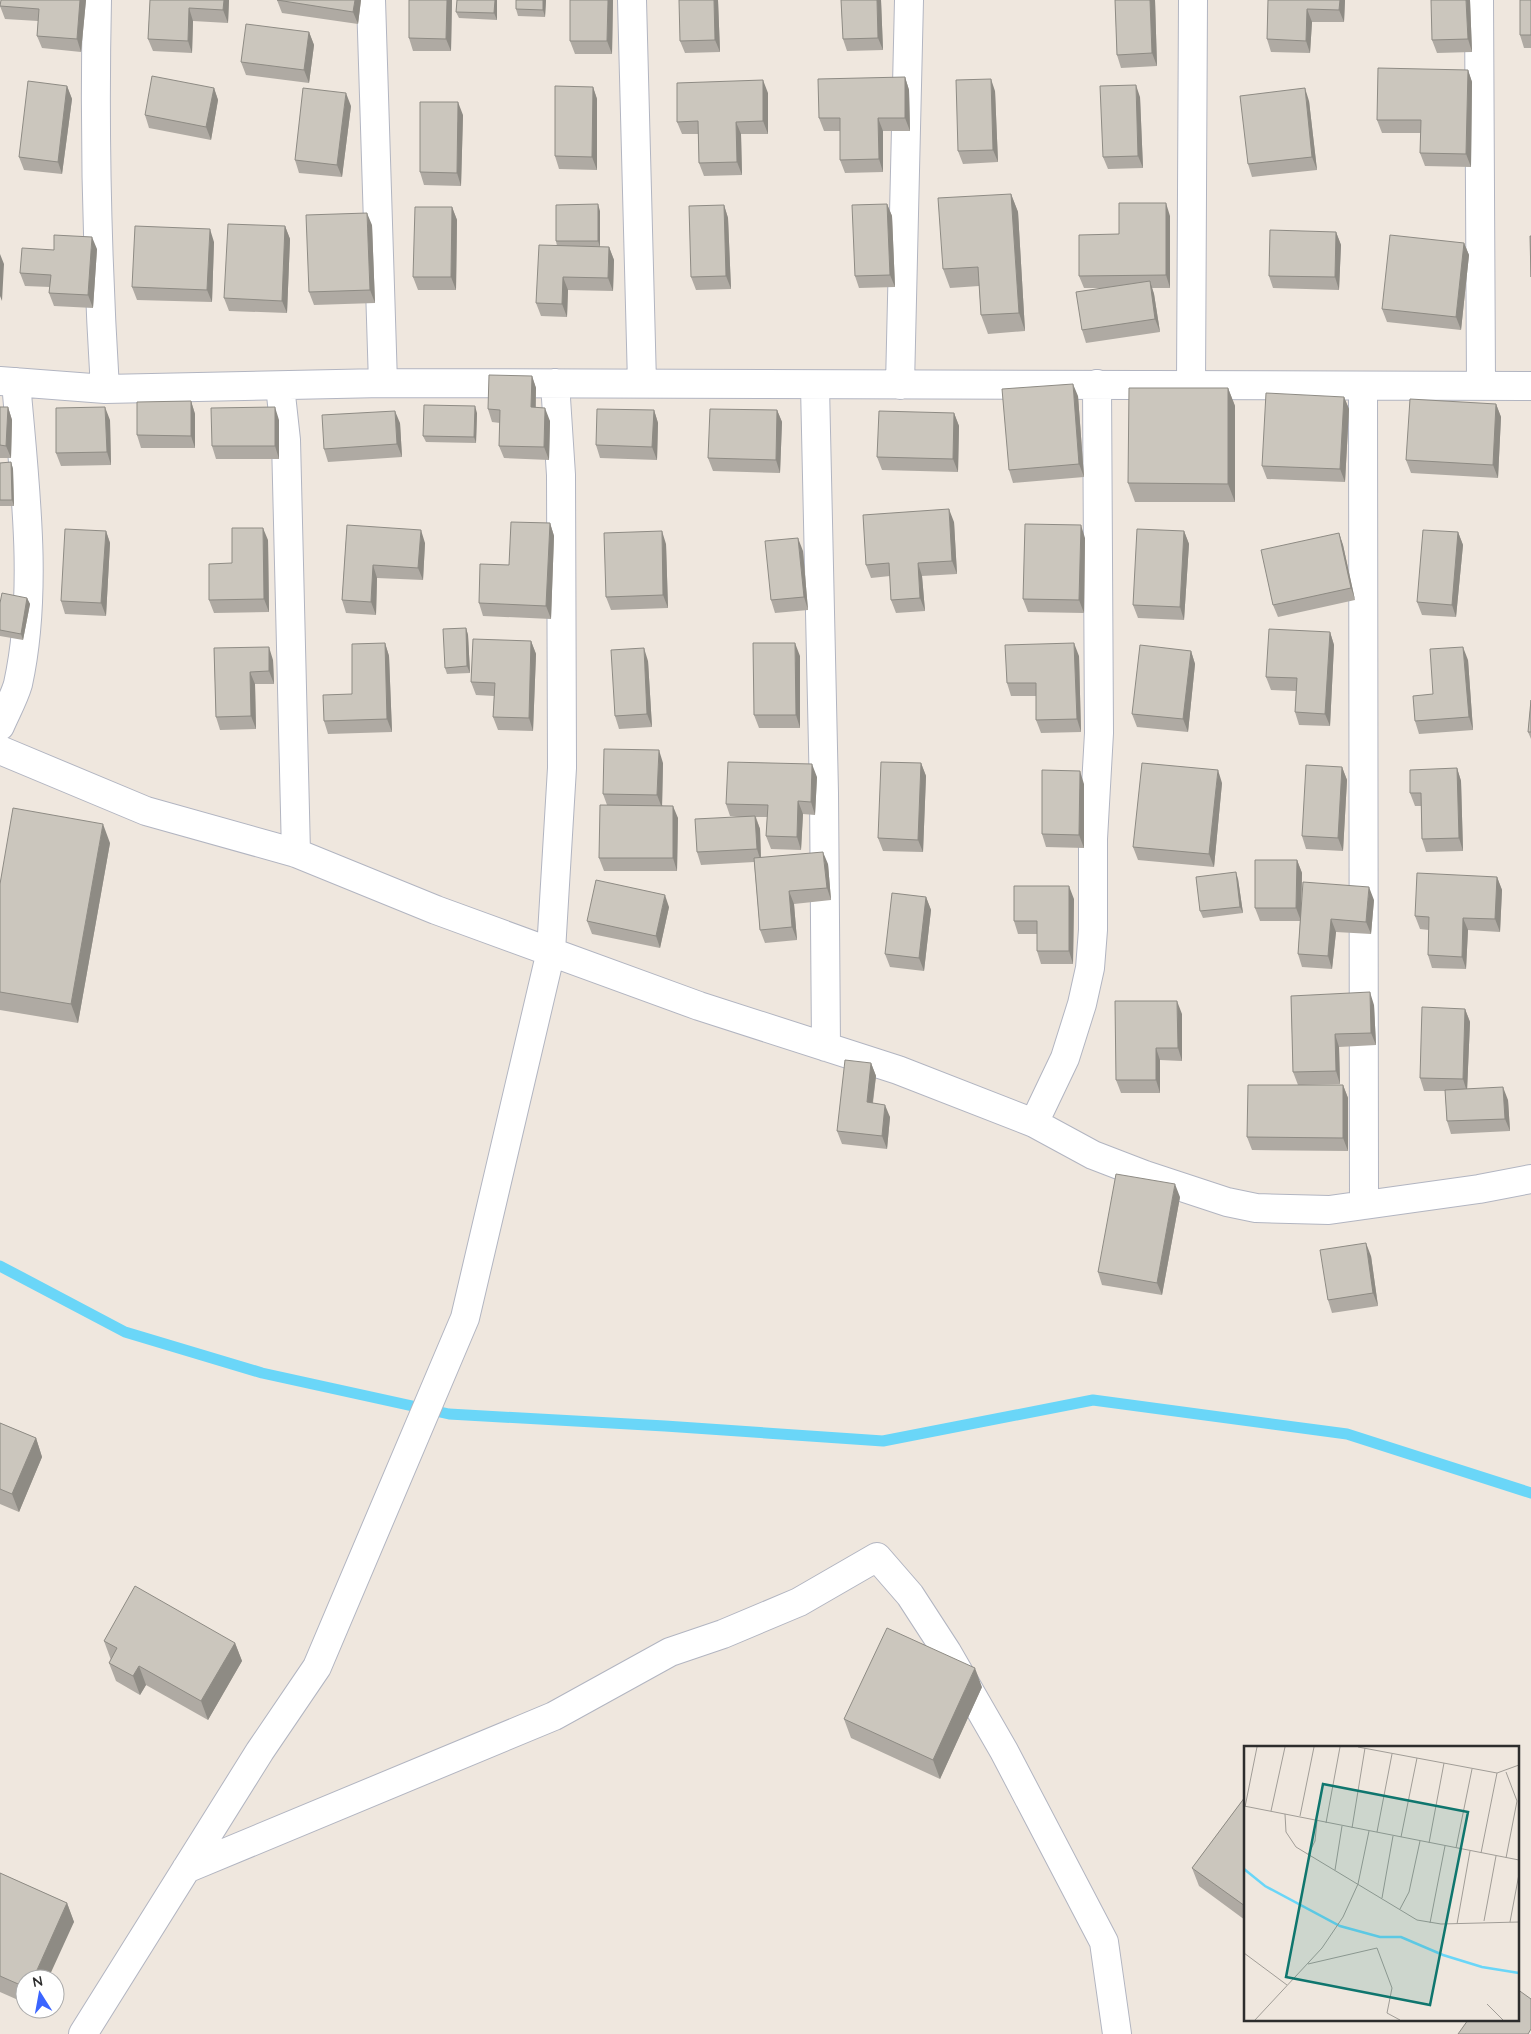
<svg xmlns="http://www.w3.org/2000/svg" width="1531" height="2034" viewBox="0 0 1531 2034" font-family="Quicksand,sans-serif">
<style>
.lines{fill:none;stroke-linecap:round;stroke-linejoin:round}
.stream{stroke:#6ad6f8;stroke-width:11}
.street-casing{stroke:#b2b5c1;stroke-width:30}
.street{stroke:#fff;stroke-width:28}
.wall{fill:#afaaa3}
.shaded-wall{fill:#8e8b84}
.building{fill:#cbc6bd;stroke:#8e8b84}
.inset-river{fill:none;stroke:#6ad6f8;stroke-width:2.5}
.inset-road{fill:none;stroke:#a19d97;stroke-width:1}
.view{fill:#0f766e;fill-opacity:0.15;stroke:#0f766e;stroke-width:2.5}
.inset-edge{fill:none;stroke:#2d2d2d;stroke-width:2.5}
</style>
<rect width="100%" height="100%" fill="#efe7de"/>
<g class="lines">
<path class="stream" d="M0,1266L125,1332L262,1373L449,1414L665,1426L883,1441L1093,1400L1347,1434L1531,1493"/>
<defs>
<path id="street" d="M97,0C94,130 97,259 105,389
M371,0L383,383
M632,0L642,383
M1479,0L1481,384
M0,381L105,389L383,383L1531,386
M900,385L909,0
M280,386L286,440L296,853
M815,386L824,793L826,1047
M1191,386L1193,0
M1363,386L1364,1205
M0,726C6,712 14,698 18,684C39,588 24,479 16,382
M0,750L146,811L296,853L436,910L699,1006L898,1070L1034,1123L1093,1155L1145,1175L1227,1202L1256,1208L1329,1210L1479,1189L1531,1179
M1034,1123L1065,1058L1082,1004L1090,968L1093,930V839L1099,733L1097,384
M186,1869L554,1716L670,1652L723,1634L799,1602L877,1557L910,1595L947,1652L1004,1751L1104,1942L1117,2034
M83,2034L260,1751L317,1667L465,1318L551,951L562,768L561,475L555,383"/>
</defs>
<use href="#street" class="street-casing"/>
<use href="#street" class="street"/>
</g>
<path class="wall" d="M86,0L81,52L42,48L37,36L38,21L5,19L0,6Z
M150,0H229L228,23L193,21L192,53L153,51L148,39Z
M277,0H361L358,24L282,13Z
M452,0L451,51H413L409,38Z
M457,0H497V20L459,18L456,12Z
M546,0L545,17L518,16L516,9Z
M613,0L612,54H575L570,41Z
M718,0L720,52L685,53L680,41Z
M841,0H881L883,50L847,51L843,39Z
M1115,0H1155L1157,66L1121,68L1117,55Z
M1268,0H1345L1344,22H1312L1310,53L1271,52L1267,39Z
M1470,0L1472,52L1437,53L1432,40Z
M1531,0V48H1524L1520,35Z
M309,32L314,45L309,83L246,75L241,62Z
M1468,70L1472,82L1471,167L1425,166L1420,153L1421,133H1382L1377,120Z
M905,77L909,90L910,131H883V172L845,173L840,160V131H824L819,118Z
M67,86L72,99L62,174L24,170L19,157Z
M593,87L597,99V170L559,169L555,156Z
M214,88L218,100L211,140L149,128L145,115Z
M995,91L998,162L963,164L958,151Z
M768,93V134H741L742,175L704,176L699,163L698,134H682L677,122Z
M1140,97L1143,168L1108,169L1103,157Z
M1309,101L1317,170L1252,177L1248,164Z
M351,106L342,177L299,173L295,160Z
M463,115L461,186L424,185L420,172Z
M1011,194L1018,212L1025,331L988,334L981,315L979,286L950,288L943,269Z
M887,204L892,216L895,287L859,288L855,276Z
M724,205L728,218L731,289L696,290L691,277Z
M452,207L457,220L456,290H418L413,277Z
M600,211V247H609L614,260L613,291L568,290L567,317L541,316L536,303L557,246L556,241Z
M1170,216V288H1152L1154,294L1160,332L1086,343L1082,330L1100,288H1084L1079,276L1119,234Z
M372,225L375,303L314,305L309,292Z
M285,226L290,239L287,313L229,311L224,298Z
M1336,232L1341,245L1339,290L1273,288L1269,276Z
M214,242L212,302L137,300L132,287Z
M1464,243L1469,255L1461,330L1387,322L1382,309Z
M97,249L93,308L54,306L49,293L50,287L25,286L20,273L54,250Z
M532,376L536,388V408L550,421L549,460L504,458L499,446L500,423L492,422L488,409Z
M1228,388L1235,406V502H1135L1128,483Z
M1078,396L1084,477L1013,483L1009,470Z
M1344,397L1349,409L1345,482L1267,479L1262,466Z
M191,401L195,414V448H141L137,435Z
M1496,404L1501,417L1498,478L1411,473L1406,460Z
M0,407H8L12,420L11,458H0Z
M654,410L658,423L657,460L600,458L596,445Z
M777,410L782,422L780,473L713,471L708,458Z
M477,413L476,443L426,442L423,436Z
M954,413L959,426L958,472L882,470L877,457Z
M110,420L111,465L61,466L56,453Z
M279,420V459H216L212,446Z
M400,423L402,457L328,462L324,449Z
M11,462L13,469L14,506H0V463Z
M954,522L957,574L922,576L925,611L896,613L891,600L890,576L871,578L866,565Z
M550,523L554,536L551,619L483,616L479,603Z
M347,525L425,543L423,580L377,578L376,615L346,613L342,600Z
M106,531L110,543L106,616L65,614L61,601Z
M1184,531L1189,544L1184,620L1138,618L1133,605Z
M1458,532L1463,545L1456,617L1422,615L1417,602Z
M1339,533L1343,545L1355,600L1278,617L1273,605Z
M1085,538L1084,613L1028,612L1023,599Z
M268,540L269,612L214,613L209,600Z
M666,544L668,608L611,610L606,597Z
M803,551L808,610L775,613L771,600Z
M27,598L30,604L23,640L0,636V603Z
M466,628L468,635L470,673L447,674L445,668Z
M1330,632L1334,645L1330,726L1299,725L1295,712L1296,691L1271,690L1266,677Z
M531,641L536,654L533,731L498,730L493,717L494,696L476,695L471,682Z
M385,643L389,656L392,732L328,734L324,721L352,694Z
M214,648L273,660L274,684H255L256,729L220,730L216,717Z
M1191,651L1195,664L1188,732L1137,727L1132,714Z
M800,656V728H759L754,715Z
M1079,656L1081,732L1041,733L1036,720V696H1011L1007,683Z
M1468,660L1473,730L1419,734L1415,721L1433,694Z
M648,661L652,727L619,729L615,716Z
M1531,700V739L1528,732Z
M663,763L662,805L678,818L677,871H604L599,858L607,805L603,794Z
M921,763L926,776L923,852L883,851L878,838Z
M1342,767L1347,780L1343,851L1306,849L1302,836Z
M1457,768L1461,781L1463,851L1426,852L1422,839L1421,806H1415L1410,793Z
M817,777L815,815L803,814L801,850L771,849L766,836L767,817H756L760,829L761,857L828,864L831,900L794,904L797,940L765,943L760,930L754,862L701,865L697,852L740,817L730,816L726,804Z
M1222,783L1214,867L1138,860L1133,847Z
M1084,784V848L1046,847L1042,834Z
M110,843L78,1023L0,1010V884Z
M1297,860L1302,873L1301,910L1374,900L1371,934L1336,932L1332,969L1302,967L1298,954L1300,921H1260L1255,908Z
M1497,877L1502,890L1500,932L1468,930L1466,969L1432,968L1428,955L1429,930L1420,929L1415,916Z
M1238,879L1243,913L1203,918L1200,911Z
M926,897L931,910L924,971L890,967L885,954Z
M1074,899L1073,964H1041L1037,951V934H1018L1014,921Z
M669,907L660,948L592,934L587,921Z
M1291,996L1374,1005L1376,1045L1339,1047L1340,1084L1302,1085H1343L1348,1098V1151L1252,1150L1247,1137L1298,1085L1293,1072Z
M1465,1009L1470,1022L1467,1089L1508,1100L1510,1131L1451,1134L1447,1121L1445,1091H1424L1420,1078Z
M1182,1014V1061L1160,1060V1093H1121L1116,1080Z
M871,1063L876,1076L873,1103L890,1117L887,1149L842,1144L837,1131Z
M1180,1197L1162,1295L1102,1285L1098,1272Z
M1371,1256L1378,1306L1332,1313L1328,1300Z
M0,1423L36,1438L42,1457L19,1512L0,1504Z
M104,1641L235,1643L242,1661L208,1720L146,1685L140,1695L116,1681L109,1663L111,1660Z
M982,1687L940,1779L851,1738L844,1719Z
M1245,1797V1920L1199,1886L1192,1868Z
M0,1873L67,1903L74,1922L25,1979V2003L0,1992Z"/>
<path class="shaded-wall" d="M80,0H86L81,52L77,39Z
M224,0H229L228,23L223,10Z
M355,0H361L358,24L353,12Z
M447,0H452L451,51L446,39Z
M495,0H497V20L494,13Z
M543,0H546L545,17L543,10Z
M608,0H613L612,54L607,41Z
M714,0H718L720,52L715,40Z
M877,0H881L883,50L878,38Z
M1150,0H1155L1157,66L1152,53Z
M1340,0H1345L1344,22L1339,10Z
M1466,0H1470L1472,52L1468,39Z
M189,8L193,21L192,53L188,41Z
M1307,9L1312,22L1310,53L1306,41Z
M309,32L314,45L309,83L304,70Z
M1468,70L1472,82L1471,167L1466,154Z
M905,77L909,90L910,131L905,118Z
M991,79L995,91L998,162L993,150Z
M763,80L768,93V134L763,121Z
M1136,85L1140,97L1143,168L1138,156Z
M67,86L72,99L62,174L58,162Z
M593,87L597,99V170L592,157Z
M214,88L218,100L211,140L206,127Z
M1305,88L1309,101L1317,170L1312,157Z
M346,93L351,106L342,177L337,165Z
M458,102L463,115L461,186L457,173Z
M878,118L883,131V172L879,159Z
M736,122L741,134L742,175L737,162Z
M1011,194L1018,212L1025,331L1019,313Z
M1166,203L1170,216V288L1166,275Z
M598,204L600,211V247L598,241Z
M887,204L892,216L895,287L890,275Z
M724,205L728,218L731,289L726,276Z
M452,207L457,220L456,290L451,277Z
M367,213L372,225L375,303L370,290Z
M285,226L290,239L287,313L282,301Z
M210,229L214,242L212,302L207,290Z
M1336,232L1341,245L1339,290L1335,277Z
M92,237L97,249L93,308L88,295Z
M1464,243L1469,255L1461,330L1456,317Z
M609,247L614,260L613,291L608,278Z
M0,254L4,264L2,301L0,296Z
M563,277L568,290L567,317L562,304Z
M1150,281L1154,294L1160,332L1155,319Z
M532,376L536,388L535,420L531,407Z
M1073,384L1078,396L1084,477L1079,464Z
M1228,388L1235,406V502L1228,484Z
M1344,397L1349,409L1345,482L1340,469Z
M191,401L195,414V448L191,436Z
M1496,404L1501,417L1498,478L1493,465Z
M475,406L477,413L476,443L474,437Z
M8,407L12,420L11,458L6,446Z
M105,407L110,420L111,465L107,452Z
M275,407L279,420V459L275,446Z
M545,408L550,421L549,460L544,447Z
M654,410L658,423L657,460L652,447Z
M777,410L782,422L780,473L776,460Z
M395,411L400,423L402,457L397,444Z
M954,413L959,426L958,472L953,459Z
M11,462L13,469L14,506L12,500Z
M949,509L954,522L957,574L952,561Z
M550,523L554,536L551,619L546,606Z
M1081,525L1085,538L1084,613L1079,600Z
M263,528L268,540L269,612L264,599Z
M421,530L425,543L423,580L418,568Z
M106,531L110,543L106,616L101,603Z
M662,531L666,544L668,608L663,595Z
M1184,531L1189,544L1184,620L1180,607Z
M1458,532L1463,545L1456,617L1452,605Z
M1339,533L1343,545L1355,600L1351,588Z
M798,538L803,551L808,610L804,597Z
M918,563L922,576L925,611L920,598Z
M373,565L377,578L376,615L371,602Z
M27,598L30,604L23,640L21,634Z
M466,628L468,635L470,673L467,666Z
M1330,632L1334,645L1330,726L1325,714Z
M531,641L536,654L533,731L529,718Z
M385,643L389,656L392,732L387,719Z
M795,643L800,656V728L796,715Z
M1074,643L1079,656L1081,732L1077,719Z
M269,647L273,660L274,684L269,671Z
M1463,647L1468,660L1473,730L1469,717Z
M644,648L648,661L652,727L647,714Z
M1191,651L1195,664L1188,732L1183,719Z
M250,672L255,684L256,729L251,716Z
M659,750L663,763L662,808L657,795Z
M921,763L926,776L923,852L918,840Z
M812,764L817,777L815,815L811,802Z
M1342,767L1347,780L1343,851L1338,838Z
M1457,768L1461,781L1463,851L1459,838Z
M1218,770L1222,783L1214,867L1209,854Z
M1080,771L1084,784V848L1079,835Z
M798,801L803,814L801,850L797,837Z
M673,806L678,818L677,871L673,858Z
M755,816L760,829L761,862L757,849Z
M103,824L110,843L78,1023L71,1004Z
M823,852L828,864L831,900L827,888Z
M1297,860L1302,873L1301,921L1296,908Z
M1236,872L1238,879L1243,913L1240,907Z
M1497,877L1502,890L1500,932L1495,919Z
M1069,886L1074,899L1073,964L1069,951Z
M1369,887L1374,900L1371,934L1366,922Z
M789,891L794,904L797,940L792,927Z
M665,895L669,907L660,948L656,936Z
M926,897L931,910L924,971L919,958Z
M1463,918L1468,930L1466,969L1462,957Z
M1331,919L1336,932L1332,969L1328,956Z
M1370,992L1374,1005L1376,1045L1371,1033Z
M1177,1001L1182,1014V1061L1178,1048Z
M1465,1009L1470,1022L1467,1092L1463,1079Z
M1335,1034L1339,1047L1340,1084L1336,1071Z
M1156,1048L1160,1060V1093L1156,1080Z
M871,1063L876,1076L871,1115L867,1102Z
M1343,1085L1348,1098V1151L1343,1138Z
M1503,1087L1508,1100L1510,1131L1505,1119Z
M885,1105L890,1117L887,1149L882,1136Z
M1175,1184L1180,1197L1162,1295L1157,1283Z
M1366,1243L1371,1256L1378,1306L1373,1293Z
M36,1438L42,1457L19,1512L12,1494Z
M235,1643L242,1661L208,1720L201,1701Z
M139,1666L146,1685L140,1695L133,1676Z
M975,1668L982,1687L940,1779L933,1760Z
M67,1903L74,1922L48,1979H33Z"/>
<path class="building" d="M1,0H80L77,39L37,36L39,9L0,6Z
M150,0H224L223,10L189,8L188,41L148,39Z
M277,0H355L353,12Z
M409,0H447L446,39L409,38Z
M457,0H495L494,13L456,12Z
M516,0H543V10L516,9Z
M570,0H608L607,41H570Z
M679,0H714L715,40L680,41Z
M841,0H877L878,38L843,39Z
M1115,0H1150L1152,53L1117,55Z
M1268,0H1340L1339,10L1307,9L1306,41L1267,39Z
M1431,0H1466L1468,39L1432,40Z
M1520,0H1531V35H1520Z
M246,24L309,32L304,70L241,62Z
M1378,68L1468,70L1466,154L1420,153L1421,120H1377Z
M152,76L214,88L206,127L145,115Z
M905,77V118H878L879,159L840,160V118H819L818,79Z
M991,79L993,150L958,151L956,80Z
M763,80V121L736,122L737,162L699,163L698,121L677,122V83Z
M28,81L67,86L58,162L19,157Z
M1136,85L1138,156L1103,157L1100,86Z
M555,86L593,87L592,157L555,156Z
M303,88L346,93L337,165L295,160Z
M1305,88L1312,157L1248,164L1240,96Z
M420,102H458L457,173L420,172Z
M1011,194L1019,313L981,315L978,267L943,269L938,198Z
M1119,203H1166V275L1079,276V235L1119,234Z
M598,204V241H556V205Z
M887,204L890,275L855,276L852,205Z
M724,205L726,276L691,277L689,206Z
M415,207H452L451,277H413Z
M367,213L370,290L309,292L306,215Z
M228,224L285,226L282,301L224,298Z
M135,226L210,229L207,290L132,287Z
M1270,230L1336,232L1335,277L1269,276Z
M54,235L92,237L88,295L49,293L51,275L20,273L22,248L54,250Z
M1390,235L1464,243L1456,317L1382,309Z
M1530,236H1531V277Z
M539,245L609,247L608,278L563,277L562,304L536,303Z
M1150,281L1155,319L1082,330L1076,292Z
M489,375L532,376L531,407L545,408L544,447L499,446L500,410L488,409Z
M1073,384L1079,464L1009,470L1002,389Z
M1129,388H1228V484L1128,483Z
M1266,393L1344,397L1340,469L1262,466Z
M1410,399L1496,404L1493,465L1406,460Z
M191,401V436L137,435V402Z
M424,405L475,406L474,437L423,436Z
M0,407H8L6,446L0,445Z
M105,407L107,452L56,453V408Z
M275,407V446H212L211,408Z
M597,409L654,410L652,447L596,445Z
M710,409L777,410L776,460L708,458Z
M395,411L397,444L324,449L322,415Z
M879,411L954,413L953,459L877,457Z
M11,462L12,500H0V463Z
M949,509L952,561L918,563L920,598L891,600L889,563L866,565L863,515Z
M511,522L550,523L546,606L479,603L480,564L509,565Z
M1025,524L1081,525L1079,600L1023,599Z
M347,525L421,530L418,568L373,565L371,602L342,600Z
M232,528H263L264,599L209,600V564L232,563Z
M65,529L106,531L101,603L61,601Z
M1137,529L1184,531L1180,607L1133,605Z
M1423,530L1458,532L1452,605L1417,602Z
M662,531L663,595L606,597L604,533Z
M1339,533L1351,588L1273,605L1261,550Z
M798,538L804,597L771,600L765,541Z
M2,593L27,598L21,634L0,630V603Z
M466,628L467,666L445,668L443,629Z
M1269,629L1330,632L1325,714L1295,712L1297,678L1266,677Z
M473,639L531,641L529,718L493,717L495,683L471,682Z
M385,643L387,719L324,721L323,695L352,694V644Z
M753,643H795L796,715H754Z
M1074,643L1077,719L1036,720V683H1007L1005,645Z
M1140,645L1191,651L1183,719L1132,714Z
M269,647V671L250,672L251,716L216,717L214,648Z
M1463,647L1469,717L1415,721L1413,696L1433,694L1430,649Z
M644,648L647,714L615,716L611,650Z
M1531,700V732H1528Z
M604,749L659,750L657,795L603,794Z
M728,762L812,764L811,802L798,801L797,837L766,836L768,805L726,804Z
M881,762L921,763L918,840L878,838Z
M1142,763L1218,770L1209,854L1133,847Z
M1306,765L1342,767L1338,838L1302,836Z
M1457,768L1459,838L1422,839L1421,793H1410V770Z
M1042,770L1080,771L1079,835L1042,834Z
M600,805L673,806V858H599Z
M13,808L103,824L71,1004L0,992V884Z
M755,816L757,849L697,852L695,819Z
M823,852L827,888L789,891L792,927L760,930L754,858Z
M1255,860H1297L1296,908H1255Z
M1236,872L1240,907L1200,911L1196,877Z
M1417,873L1497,877L1495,919L1463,918L1462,957L1428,955L1429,917L1415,916Z
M596,880L665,895L656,936L587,921Z
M1303,882L1369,887L1366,922L1331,919L1328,956L1298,954Z
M1014,886H1069V951H1037V921H1014Z
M892,893L926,897L919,958L885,954Z
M1370,992L1371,1033L1335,1034L1336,1071L1293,1072L1291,996Z
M1115,1001H1177L1178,1048H1156V1080H1116Z
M1422,1007L1465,1009L1463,1079L1420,1078Z
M845,1060L871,1063L867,1102L885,1105L882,1136L837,1131Z
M1248,1085H1343V1138L1247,1137Z
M1503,1087L1505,1119L1447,1121L1445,1090Z
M1116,1174L1175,1184L1157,1283L1098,1272Z
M1366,1243L1373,1293L1328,1300L1320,1250Z
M0,1423L36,1438L12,1494L0,1489Z
M135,1586L235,1643L201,1701L139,1666L133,1676L109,1663L117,1648L104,1641Z
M887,1628L975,1668L933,1760L844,1719Z
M1245,1797V1906L1192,1868Z
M0,1873L67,1903L33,1979H25V1987L0,1976Z
M1517,1989L1531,1999V2029L1528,2034H1458L1468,2020H1517Z"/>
<g transform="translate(1244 1746)">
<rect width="275" height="275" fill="#efe7de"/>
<path class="inset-river" d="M0,123L21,140L96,180L136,191H157L199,209L238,221L275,227"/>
<path class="inset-road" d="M114,1L253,27L275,19M262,26L273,55L262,112M0,60L275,114M1,61L13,1M27,65L41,1M41,68L42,86L52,101L173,174L197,178L275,176M56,70L70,1M82,77L96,1M108,82L121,2M133,86L148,8M157,91L173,12M185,97L200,17M212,102L228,23M237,107L253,27M64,109L71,95L73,75M91,124L98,80M138,152L149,90M156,163L165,146L176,95M240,175L252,110M266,176L275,128M186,177L201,100M213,178L226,105M0,207L43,239M64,218L133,202L148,242L143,267L156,274M243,258L259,274M11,274L78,202L99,171L114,138L125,85"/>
<path class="view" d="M79,38L224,66L186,259L42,231Z"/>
<rect width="275" height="275" class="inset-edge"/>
</g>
<g transform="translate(40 1994) rotate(349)"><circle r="24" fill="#ffffff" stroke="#ababab"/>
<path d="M0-4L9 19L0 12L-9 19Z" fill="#3b65ff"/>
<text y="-8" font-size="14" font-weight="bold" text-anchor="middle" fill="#2d2d2d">N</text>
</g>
</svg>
